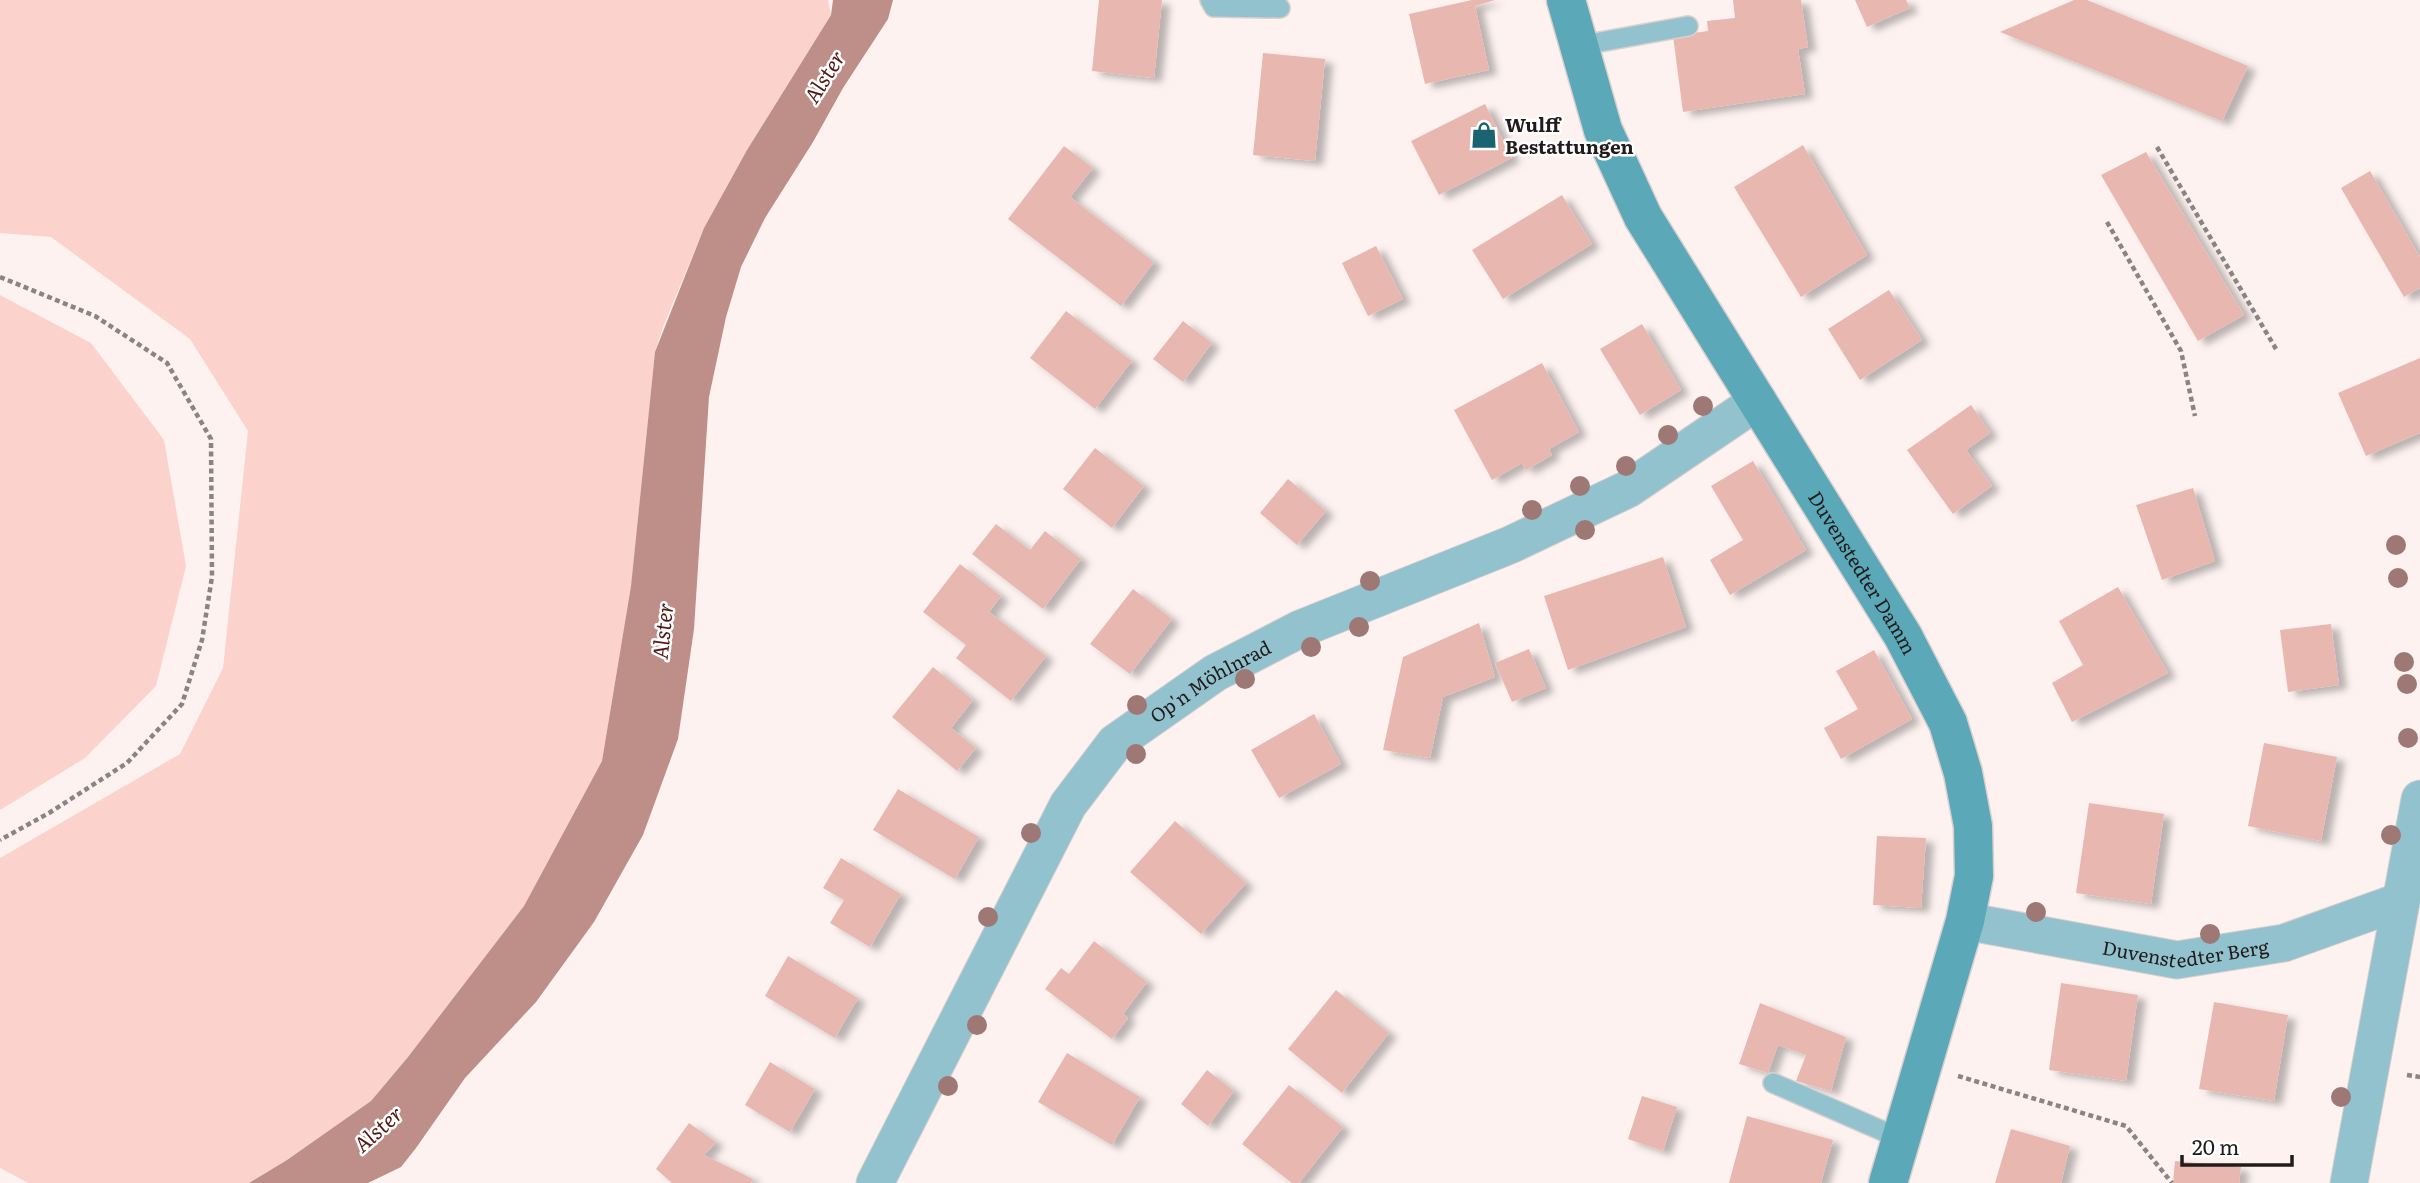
<svg xmlns="http://www.w3.org/2000/svg" width="2420" height="1183" viewBox="0 0 2420 1183" font-family="Literata,serif">
<style>
.green{fill:#fcd2cc}
.water{fill:#bd8f88}
.building{fill:#e8b7b0;filter:url(#shadow)}
.lines{fill:none;stroke-linecap:round;stroke-linejoin:round}
.lane-casing{stroke:#dad0ce;stroke-width:22}
.street-casing{stroke:#dad0ce;stroke-width:39}
.secondary-casing{stroke:#dad0ce;stroke-width:41}
.path{stroke:#8c8483;stroke-width:4.5;stroke-dasharray:5 3.5;stroke-linecap:butt}
.lane{stroke:#92c2cd;stroke-width:19}
.street{stroke:#92c2cd;stroke-width:37}
.secondary{stroke:#5ba8b8;stroke-width:38}
.tree{fill:#9d7875}
.labels{text-anchor:middle;dominant-baseline:central;stroke-width:5;stroke-linejoin:round;paint-order:stroke}
.poi-label{font-size:19px;font-weight:bold;fill:#211c1b;stroke:#fff;text-anchor:start}
.street-label{font-size:19px;fill:#211c1b;stroke:#fff}
.water-label{font-size:21px;font-style:italic;fill:#521813;stroke:#fff}
</style>
<defs>
<filter id="shadow"><feDropShadow dx="8" dy="4.5" stdDeviation="3.5" flood-color="#0004"/></filter>
</defs>
<rect width="100%" height="100%" fill="#fdf2f0"/>
<path class="green" d="M0,0H828L831,15L747,150L704,228L663,327L655,352L631,586L602,761L524,906L408,1057L371,1101L287,1160L249,1183H28L0,1168V858L180,754L223,668L248,431L190,339L51,237L0,233Z
M0,295L91,343L164,440L186,566L156,686L85,758L0,810Z"/>
<path class="water" d="M833,0H893L888,19L843,88L813,142L765,218L741,267L726,317L709,397L694,629L678,739L643,835L594,922L536,1002L465,1078L416,1148L401,1167L368,1183H249L287,1160L371,1101L408,1057L524,906L602,761L631,586L655,352L704,228L747,150L831,15Z"/>
<path class="building" d="M1099,0H1162L1154,78L1092,71Z
M1472,0H1495L1475,6L1489,70L1425,84L1409,14Z
M1733,0H1801L1808,47L1798,49L1805,94L1683,112L1673,36L1708,31L1707,21L1735,18Z
M1855,0H1906L1910,8L1867,27Z
M2074,0H2087L2248,66L2222,121L2000,32Z
M1263,53L1325,59L1315,161L1253,155Z
M1485,104L1512,158L1439,195L1411,141Z
M1803,145L1867,255L1801,297L1734,187Z
M1064,146L1093,168L1070,197L1154,262L1121,306L1008,219Z
M2146,152L2244,315L2198,341L2101,175Z
M2370,171L2420,257V288L2404,297L2341,188Z
M1562,195L1592,244L1503,299L1472,250Z
M1376,246L1403,299L1368,316L1342,263Z
M1889,290L1922,340L1860,380L1828,329Z
M1066,311L1132,361L1095,409L1030,358Z
M1183,321L1212,343L1183,382L1153,359Z
M1642,324L1681,390L1640,415L1600,349Z
M2420,358V433L2366,456L2338,393Z
M1542,363L1579,432L1549,449L1552,455L1526,470L1522,463L1492,480L1454,410Z
M1971,405L1990,433L1966,450L1992,486L1953,514L1907,450Z
M1095,448L1144,486L1112,528L1063,489Z
M1753,461L1806,550L1730,595L1710,560L1743,540L1711,486Z
M1288,479L1326,511L1297,545L1260,513Z
M2193,488L2215,561L2162,580L2136,505Z
M996,524L1030,550L1045,531L1081,559L1043,609L972,554Z
M1663,557L1686,627L1568,670L1544,596Z
M960,564L1001,596L989,612L1046,656L1011,701L956,658L966,645L923,612Z
M2118,587L2168,673L2072,722L2052,683L2083,665L2059,621Z
M1133,589L1172,619L1130,674L1090,644Z
M1479,623L1495,677L1443,697L1430,758L1383,750L1403,657Z
M2331,624L2339,685L2288,692L2280,630Z
M1529,649L1546,688L1512,702L1495,663Z
M1874,650L1912,719L1841,759L1824,728L1858,709L1836,671Z
M933,667L973,700L951,728L976,748L957,771L892,717Z
M1314,714L1341,764L1279,798L1251,750Z
M2264,743L2337,757L2321,841L2248,826Z
M898,789L979,837L955,879L873,830Z
M2089,803L2164,814L2151,904L2076,893Z
M1175,821L1246,883L1201,934L1130,872Z
M1877,836L1926,838L1921,908L1873,905Z
M841,858L901,894L870,947L830,923L844,900L823,888Z
M1094,941L1147,982L1123,1014L1128,1018L1112,1039L1045,989L1061,968L1069,974Z
M788,956L858,998L835,1038L765,996Z
M2061,983L2138,995L2126,1081L2049,1070Z
M1336,990L1389,1033L1342,1093L1288,1049Z
M2214,1002L2288,1015L2274,1101L2199,1089Z
M1760,1003L1846,1037L1831,1091L1796,1081L1806,1055L1778,1045L1768,1073L1739,1064Z
M1067,1053L1140,1097L1112,1145L1038,1102Z
M770,1062L815,1089L790,1132L745,1105Z
M1207,1070L1234,1091L1208,1126L1181,1104Z
M1289,1085L1343,1127L1299,1183H1292L1242,1144Z
M1642,1096L1677,1107L1663,1151L1628,1139Z
M1747,1116L1833,1140L1821,1183H1729Z
M689,1123L716,1142L704,1155L753,1179L751,1183H672L656,1169Z
M2011,1129L2070,1146L2061,1183H1995Z
M2175,1161L2241,1167L2239,1183H2173Z"/>
<g class="lines">
<defs>
<path id="lane" d="M1210,0L1214,7L1280,8
M1578,46L1688,26
M1773,1083L1901,1139"/>
<g id="street">
<path id="s1" d="M1965,921L2177,960L2284,943L2401,901"/>
<path id="s2" d="M875,1183L1068,805L1115,743L1215,673L1300,629L1510,545L1628,489L1758,401"/>
<path d="M2349,1183L2420,799"/>
</g>
<g id="secondary">
<path id="s3" d="M1566,0L1603,130L1643,217L1903,636L1948,723L1963,773L1973,826L1974,876L1965,921L1888,1183"/>
</g>
</defs>
<use href="#lane" class="lane-casing"/>
<use href="#street" class="street-casing"/>
<use href="#secondary" class="secondary-casing"/>
<path class="path" d="M2157,147L2276,349
M2107,222L2181,351L2195,416
M0,277L95,316L167,363L211,439L212,577L202,640L182,704L127,763L49,813L0,840
M2407,1075L2420,1077
M1958,1076L2126,1126L2172,1183"/>
<use href="#lane" class="lane"/>
<use href="#street" class="street"/>
<use href="#secondary" class="secondary"/>
</g>
<g class="tree">
<circle cx="1703" cy="406" r="10"/>
<circle cx="1668" cy="435" r="10"/>
<circle cx="1626" cy="466" r="10"/>
<circle cx="1580" cy="486" r="10"/>
<circle cx="1532" cy="510" r="10"/>
<circle cx="1585" cy="530" r="10"/>
<circle cx="2396" cy="545" r="10"/>
<circle cx="2398" cy="578" r="10"/>
<circle cx="1370" cy="581" r="10"/>
<circle cx="1359" cy="627" r="10"/>
<circle cx="1311" cy="647" r="10"/>
<circle cx="2404" cy="662" r="10"/>
<circle cx="1245" cy="679" r="10"/>
<circle cx="2407" cy="684" r="10"/>
<circle cx="1137" cy="705" r="10"/>
<circle cx="2408" cy="738" r="10"/>
<circle cx="1136" cy="754" r="10"/>
<circle cx="1031" cy="833" r="10"/>
<circle cx="2391" cy="835" r="10"/>
<circle cx="2036" cy="912" r="10"/>
<circle cx="988" cy="917" r="10"/>
<circle cx="2210" cy="934" r="10"/>
<circle cx="977" cy="1025" r="10"/>
<circle cx="948" cy="1086" r="10"/>
<circle cx="2341" cy="1097" r="10"/>
</g>
<defs>
<symbol id="shop-bare" viewBox="-9 -9 18 18"><path d="M-5-2.5h2.3a2.7 3.5 0 0 1 5.4 0H5L5.5 6h-11ZM-1.5-2.5h3a1.5 2.3 0 0 0-3 0Z" fill="#1a6371" stroke="#fff" stroke-width="2.5" paint-order="stroke"/></symbol>
</defs>
<g fill-rule="evenodd">
<use href="#shop-bare" x="1465" y="116" width="38" height="38"/>
</g>
<g class="labels">
<g class="poi-label">
<text x="1505" y="124">Wulff<tspan x="1505" dy="22">Bestattungen</tspan></text>
</g>
<g class="street-label">
<text stroke="none"><textPath href="#s3" startOffset="649">Duvenstedter Damm</textPath></text>
<text stroke="none"><textPath href="#s2" startOffset="616">Op'n Möhlnrad</textPath></text>
<text stroke="none"><textPath href="#s1" startOffset="224">Duvenstedter Berg</textPath></text>
</g>
<g class="water-label">
<text transform="translate(823 76) rotate(-58)">Alster</text>
<text transform="translate(661 631) rotate(-84)">Alster</text>
<text transform="translate(377 1128) rotate(-42)">Alster</text>
</g>
</g>
<path d="M2182 1155v10h110v-10" fill="none" stroke="#211c1b" stroke-width="3.5"/>
<text x="2192" y="1155" font-size="21" fill="#211c1b" stroke="#ffffff" stroke-width="5" paint-order="stroke">20 m</text>
</svg>
